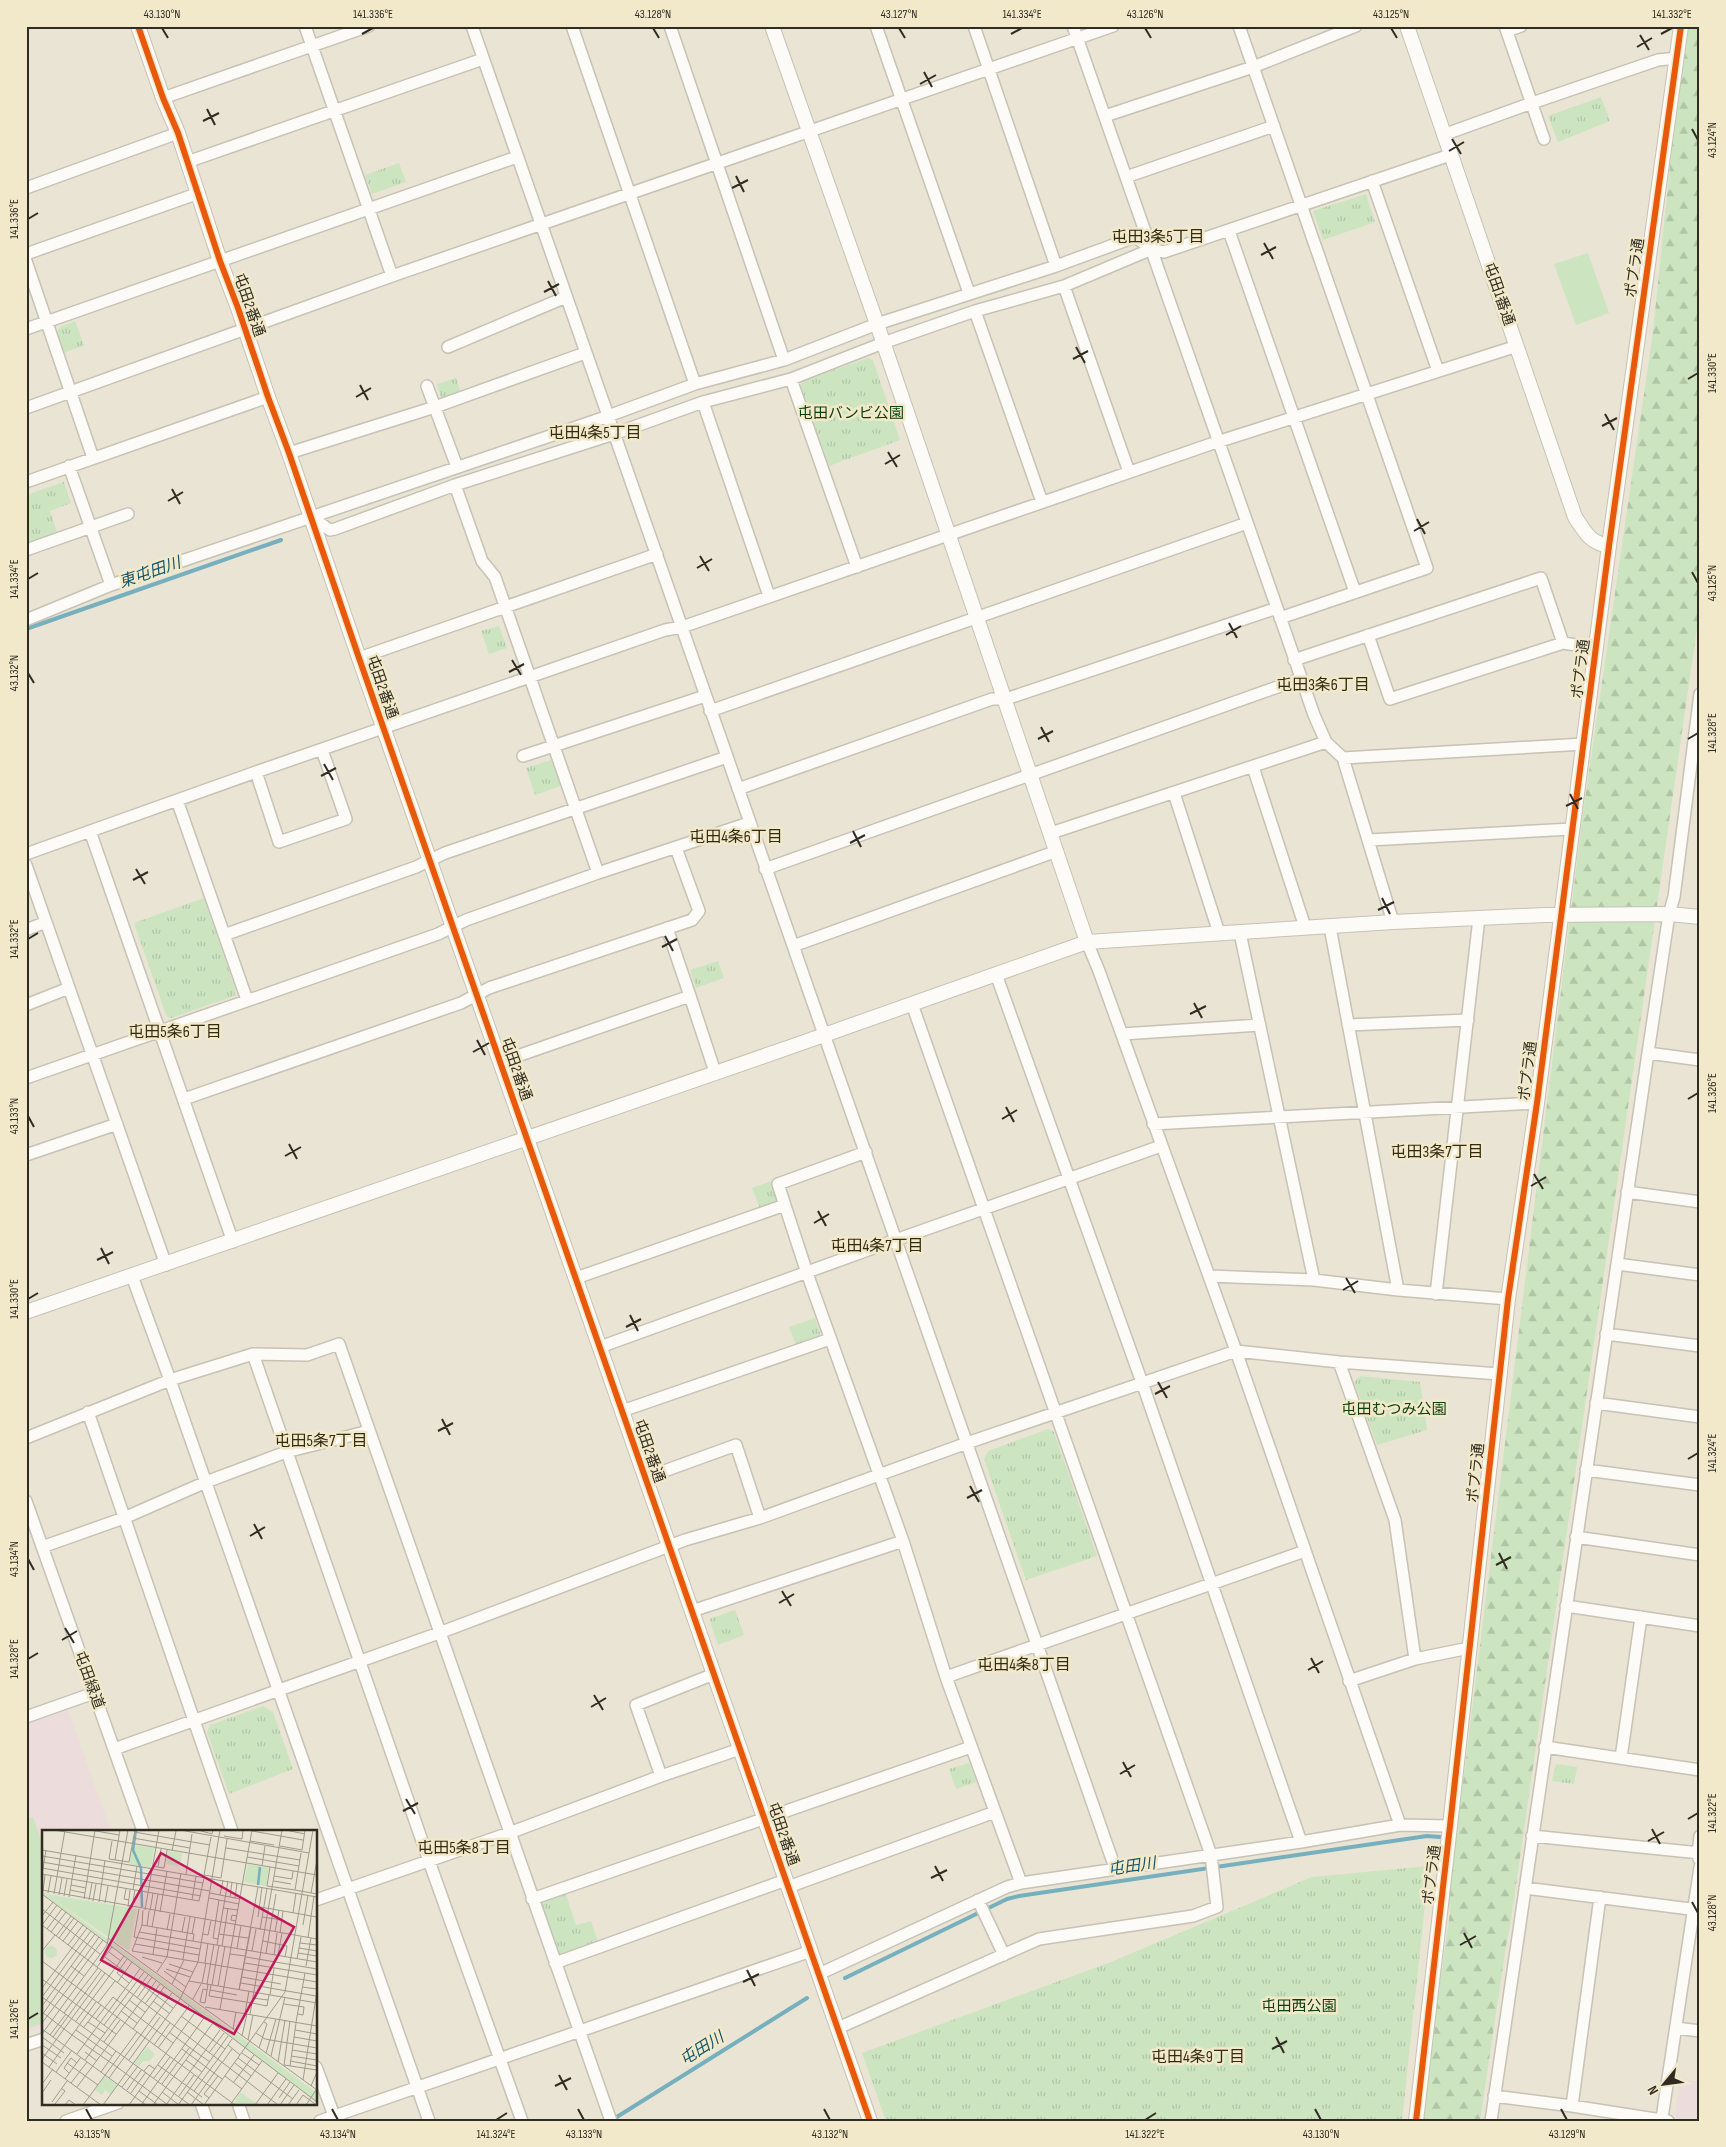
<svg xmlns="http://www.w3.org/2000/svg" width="1726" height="2147" viewBox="0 0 1726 2147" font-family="'Sofia Sans Condensed','Noto Sans JP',sans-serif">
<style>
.education{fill:#ecdddc}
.grass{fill:#cce5c0}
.forest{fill:url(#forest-firs)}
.park{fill:url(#park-tufts)}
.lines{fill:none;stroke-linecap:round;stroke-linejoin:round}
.stream{stroke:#76afbe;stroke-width:4}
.minor-casing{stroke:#c6c2b5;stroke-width:14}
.tertiary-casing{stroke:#c6c2b5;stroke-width:16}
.minor{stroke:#fcfbf8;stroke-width:11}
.tertiary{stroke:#fcfbf8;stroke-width:14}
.cycleway-casing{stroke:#f2e9ca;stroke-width:9}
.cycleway{stroke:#e8590c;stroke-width:6}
.ticks{fill:none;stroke:#302c21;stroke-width:2}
.labels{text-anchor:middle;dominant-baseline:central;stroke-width:5;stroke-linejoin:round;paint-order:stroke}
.street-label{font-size:15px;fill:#302c21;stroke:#f2e9ca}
.park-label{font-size:15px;fill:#0e400c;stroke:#f2e9ca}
.neighbourhood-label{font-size:16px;fill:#322a11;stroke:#f2e9ca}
.water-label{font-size:16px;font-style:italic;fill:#12566b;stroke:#f2e9ca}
.inset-river{fill:none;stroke:#76afbe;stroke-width:2.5}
.inset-road{fill:none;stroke:#9f9a8c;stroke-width:1}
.view{fill:#c2185b;fill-opacity:0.15;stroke:#c2185b;stroke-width:2.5}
.inset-edge{fill:none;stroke:#302c21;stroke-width:2.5}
.neatline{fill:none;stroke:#302c21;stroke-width:2}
.ticks-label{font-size:12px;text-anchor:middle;fill:#302c21}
</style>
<defs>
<pattern id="forest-firs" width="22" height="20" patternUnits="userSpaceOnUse" patternTransform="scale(1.25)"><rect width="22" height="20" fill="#cce5c0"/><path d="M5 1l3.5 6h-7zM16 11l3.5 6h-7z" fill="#b0c5a5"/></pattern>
<pattern id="park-tufts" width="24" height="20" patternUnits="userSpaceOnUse" patternTransform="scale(1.25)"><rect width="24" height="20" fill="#cce5c0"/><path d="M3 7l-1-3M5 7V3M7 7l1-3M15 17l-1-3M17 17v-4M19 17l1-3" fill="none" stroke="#b0c5a5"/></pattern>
</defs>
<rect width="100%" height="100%" fill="#e9e4d3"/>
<path class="education" d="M68,1710L111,1831H44V2027L26,2033V1724Z
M1680,2079L1700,2082V2120L1675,2117Z"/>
<path class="grass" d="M1588,253L1609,313L1576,325L1554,264Z
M33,1817L44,1848V2023L26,2029V1819Z"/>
<path class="forest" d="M1687,26H1700V607L1511,1920L1506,1946L1480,2121H1419L1450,1913L1448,1904L1583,813L1653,332L1675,116Z"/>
<path class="park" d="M1601,97L1610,121L1558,142L1548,116Z
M399,163L406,182L372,194L365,175Z
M1366,194L1375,222L1323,240L1313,211Z
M75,321L84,345L64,353L57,332L60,327Z
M868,358L873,360L900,440L829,466L801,386L803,381Z
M456,378L461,395L442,401L437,384Z
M64,482L71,503L50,511L57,532L26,544V495Z
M499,626L507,648L489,654L481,631Z
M551,760L561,786L535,795L526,768Z
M204,898L236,991L234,996L171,1018L166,1015L134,923Z
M718,961L724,978L696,988L690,970Z
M772,1181L780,1204L761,1211L752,1188Z
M815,1318L822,1339L797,1347L789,1327Z
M1360,1376L1420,1382L1427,1430L1377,1445L1354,1382Z
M1048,1429L1054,1432L1097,1556L1026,1580L984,1459L988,1451Z
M735,1610L744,1635L718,1645L709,1619Z
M263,1706L273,1712L293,1769L229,1794L207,1732L210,1725Z
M969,1763L977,1782L956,1789L949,1769Z
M1556,1764L1577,1767L1574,1784L1552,1781Z
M1429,1866L1402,2121H886L862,2053L1111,1962L1312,1877Z
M565,1892L576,1925L591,1921L598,1942L553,1956L536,1901Z"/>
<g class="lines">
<path class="stream" d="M26,629L281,540
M845,1978L1007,1899L1019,1896L1427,1836L1440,1837
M612,2120L807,1998"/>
<defs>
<path id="minor" d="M305,26L392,276
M472,26L1115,1868
M572,26L695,384
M670,26L784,360
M876,26L969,293
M974,26L1056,266
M1073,26L1277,608L1314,715L1326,742L1343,758L1393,922
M1239,26L1427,568L1280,618
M1505,26L1544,139
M1507,31L1521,26
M163,98L369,26
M1105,116L1253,67L1356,26
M1443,135L1532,103L1658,60L1677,58
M187,162L483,59
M1126,177L1274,126
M1372,181L1438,371
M26,188L178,133
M1229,231L1355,592
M1152,249L1164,252L1450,155
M26,254L199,193
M26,261L93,458
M1064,286L1129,472
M975,311L1042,502
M26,329L517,157
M448,347L566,297
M791,379L857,567
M427,386L457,467
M703,402L769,596
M26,408L392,276L1113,26
M289,453L435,407L585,353
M69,466L111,585
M26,482L268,397
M455,485L482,561L495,577L503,600L598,873
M26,550L128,514
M26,620L111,585L600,419L695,384L784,360L877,324L1056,266L1135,237L1152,249L1064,286L975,311L883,343L791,379L703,402L614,434L455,485L335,529L330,530L311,517
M1368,635L1390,699L1563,643L1596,648
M359,658L657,554
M1294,660L1541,578L1563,643
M710,711L1247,523
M523,756L705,696
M1343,758L1584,744
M1253,767L1305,927
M256,772L279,842L346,819L322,750
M738,789L992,699H1006L1277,608
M1174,793L1219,933
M177,800L247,1000
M90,831L233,1242
M1051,833L1326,742
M1369,840L1572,829
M26,854L256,772L665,630L682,627L1211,444L1517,346
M26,865L166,1265
M765,869L1300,679
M1330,927L1398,1290
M667,928L690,996
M26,930L46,922
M1240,933L1314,1280
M224,935L416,867L445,853L727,757
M1087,942L1099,971L1236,1351L1400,1825
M793,946L1057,851
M996,974L1145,1391L1301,1842
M26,1005L69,988
M1348,1025L1468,1020
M1122,1034L1260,1025
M1648,1053L1700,1060
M500,1062L690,996L715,1072
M26,1078L438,934L466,920L598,873L749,823
M184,1099L461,1003L489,988L692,920L699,911L676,848
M1153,1124L1537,1103
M866,1152L778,1184L807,1273L903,1541L946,1677L1021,1883
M26,1155L117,1124
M1627,1192L1700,1202
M1617,1264L1700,1275
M132,1276L170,1380L429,2121
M1209,1276L1314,1280L1398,1290L1508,1299
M576,1278L785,1205
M1436,1294L1479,918
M1606,1334L1700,1346
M600,1347L904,1237L1161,1146
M253,1354L429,1861L522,2121
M1339,1362L1395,1520L1415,1659
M1596,1403L1700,1417
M622,1411L830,1339
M88,1412L232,1831
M26,1438L170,1380L253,1354L307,1355L339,1344L611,2121
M1586,1470L1700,1485
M645,1478L736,1445L760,1518
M26,1501L143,1831
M1576,1537L1700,1555
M42,1547L124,1518L206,1482L286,1452L369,1431
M1566,1606L1700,1626
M692,1611L903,1541
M946,1677L1305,1551
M1349,1681L1415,1659L1469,1648
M26,1717L94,1693
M1545,1747L1700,1770
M114,1749L439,1633L685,1540L760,1518L967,1443L1236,1351L1339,1362L1499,1374
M1621,1758L1641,1617
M661,1776L636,1705L714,1674
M1532,1836L1700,1853
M1699,1859L1698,1853L1700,1836
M788,1887L995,1812
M1525,1888L1698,1910
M532,1899L971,1747
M316,1900L509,1833L661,1776L740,1749
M978,1900L1004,1955
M555,1963L786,1880
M819,1974L1007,1887L1021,1883L1301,1842L1400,1825L1450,1826
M838,2028L1039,1939L1193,1916L1217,1907L1211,1855L912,1004
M1676,2028L1700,2031
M26,2045L44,2039
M316,2067L336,2121
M1494,2096L1572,2106L1668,2121
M201,2103L207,2121
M238,2103L244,2121
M1572,2106L1600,1897
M1662,2118L1700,1867
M66,2121L118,2103
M320,2121L811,1951
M1491,2121L1648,1053L1669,914L1674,897L1700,694"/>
<path id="tertiary" d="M138,26L163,98L178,133L220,261L238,308L268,397L289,453L359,658L870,2121
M772,26L877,324L1087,942
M1407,26L1575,517C1585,532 1590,543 1609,546
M26,1312L793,1046L1087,942L1393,922L1544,915L1669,914L1700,917
M1416,2121L1450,1826L1508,1299L1537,1103L1609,546L1681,26"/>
</defs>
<use href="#minor" class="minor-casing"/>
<use href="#tertiary" class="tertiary-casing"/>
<use href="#minor" class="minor"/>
<use href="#tertiary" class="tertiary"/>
<defs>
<path id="cycleway" d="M138,26L163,98L178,133L220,261L238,308L268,397L289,453L359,658L870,2121
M1416,2121L1450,1826L1508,1299L1537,1103L1609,546L1681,26"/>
</defs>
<use href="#cycleway" class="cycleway-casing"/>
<use href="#cycleway" class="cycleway"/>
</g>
<path class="ticks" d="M162,28L168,38M653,28L659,38M899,28L905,38M1145,28L1151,38M1391,28L1397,38M362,34L373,28M1011,34L1022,28M1661,34L1672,28M1640,35L1649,50M1637,47L1652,38M924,72L932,87M920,84L936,75M207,109L215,125M203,121L219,113M1692,129L1698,140M1452,139L1461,154M1449,151L1464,142M736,176L744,192M732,188L748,180M28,219L38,213M1264,243L1273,259M1261,255L1276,247M548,281L556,296M544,292L559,284M1076,347L1085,363M1073,359L1088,351M1688,379L1698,373M360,385L368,400M356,397L371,388M1605,414L1614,430M1602,426L1617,418M888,452L897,467M885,464L900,455M172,489L180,504M168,501L183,492M1417,519L1425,534M1414,531L1429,522M700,556L709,571M697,568L712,559M1692,572L1698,583M28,579L38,573M1229,623L1237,638M1226,635L1241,626M512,660L521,675M509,672L524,664M28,673L34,683M1041,727L1049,742M1038,739L1053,731M1688,739L1698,733M324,764L333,780M321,776L336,768M1570,794L1578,809M1566,806L1582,798M853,831L861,847M850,843L865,835M136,869L145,884M133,880L148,872M1382,898L1390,914M1378,910L1394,902M665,936L673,951M28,939L38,933M662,947L677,939M1194,1003L1202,1018M1190,1014L1206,1006M477,1040L485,1055M473,1052L489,1043M1688,1099L1698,1093M1006,1107L1014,1122M28,1116L34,1127M1002,1119L1017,1110M289,1144L297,1159M285,1156L301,1147M1534,1174L1543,1189M1531,1186L1546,1177M818,1211L826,1226M814,1223L829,1214M101,1248L109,1264M97,1260L113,1252M1346,1278L1355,1293M1343,1290L1358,1281M28,1299L38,1293M630,1315L638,1331M626,1327L641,1319M1158,1382L1167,1398M1155,1394L1170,1386M442,1419L450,1435M438,1431L453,1423M1688,1459L1698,1453M970,1486L979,1502M967,1498L982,1490M254,1524L262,1539M250,1536L265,1527M1499,1553L1507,1569M28,1559L34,1570M1496,1565L1511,1557M782,1591L791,1606M779,1603L794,1594M65,1628L74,1643M62,1640L77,1631M1311,1658L1319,1673M28,1659L38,1653M1308,1670L1323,1661M594,1695L603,1710M591,1707L606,1698M1123,1762L1131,1777M1120,1774L1135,1765M406,1799L415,1814M403,1811L418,1803M1688,1819L1698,1813M1652,1829L1660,1844M1648,1841L1664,1832M935,1866L943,1881M931,1878L947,1870M1692,1902L1698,1913M1464,1933L1472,1948M1460,1945L1476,1936M747,1970L755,1986M743,1982L759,1974M28,2019L38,2013M1276,2037L1284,2053M1272,2049L1287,2041M559,2075L567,2090M555,2086L571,2078M86,2109L92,2120M332,2109L338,2120M578,2109L584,2120M824,2109L830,2120M1315,2109L1321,2120M1561,2109L1567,2120M496,2120L507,2113M1145,2120L1156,2113"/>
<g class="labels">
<g class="street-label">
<text transform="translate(1635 268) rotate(-82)">ポプラ通</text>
<text transform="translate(1499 294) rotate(71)">屯田1番通</text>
<text transform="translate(249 305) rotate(71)">屯田2番通</text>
<text transform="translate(1581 669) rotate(-83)">ポプラ通</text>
<text transform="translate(382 687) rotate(71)">屯田2番通</text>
<text transform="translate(516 1069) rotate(71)">屯田2番通</text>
<text transform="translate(1528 1071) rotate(-83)">ポプラ通</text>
<text transform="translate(649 1451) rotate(71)">屯田2番通</text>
<text transform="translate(1476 1473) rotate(-84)">ポプラ通</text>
<text transform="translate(89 1680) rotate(70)">屯田緑道</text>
<text transform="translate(783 1834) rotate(71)">屯田2番通</text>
<text transform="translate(1432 1875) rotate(-83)">ポプラ通</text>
</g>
<g class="park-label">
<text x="851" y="413">屯田バンビ公園</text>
<text x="1394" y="1409">屯田むつみ公園</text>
<text x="1299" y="2006">屯田西公園</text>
</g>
<g class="neighbourhood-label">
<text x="1158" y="237">屯田3条5丁目</text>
<text x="595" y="433">屯田4条5丁目</text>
<text x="1323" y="685">屯田3条6丁目</text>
<text x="736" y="837">屯田4条6丁目</text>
<text x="175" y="1032">屯田5条6丁目</text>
<text x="1437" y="1152">屯田3条7丁目</text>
<text x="877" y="1246">屯田4条7丁目</text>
<text x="321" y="1441">屯田5条7丁目</text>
<text x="1024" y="1665">屯田4条8丁目</text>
<text x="464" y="1848">屯田5条8丁目</text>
<text x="1198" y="2057">屯田4条9丁目</text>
</g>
<g class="water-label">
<text transform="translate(150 573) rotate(-19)">東屯田川</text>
<text transform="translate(1132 1867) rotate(-8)">屯田川</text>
<text transform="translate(702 2049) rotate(-32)">屯田川</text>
</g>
</g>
<g transform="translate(42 1830)">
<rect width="275" height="275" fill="#e9e4d3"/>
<path d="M126,21L140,23L138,36L124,34ZM3 122a6 6 0 1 1 12 0a6 6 0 1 1-12 0ZM105,217L113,224L108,231H101L97,236L92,233Z" fill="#cce5c0"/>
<path d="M0,61L275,263V272L0,63Z" fill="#cce5c0"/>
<path d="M91,15L112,18L109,38L87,34ZM206,34L227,38L224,56L202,52ZM4,64L95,79L87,121L43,91ZM63,246L75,255L68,264L63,260L60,265L53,260ZM198,262L214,273L212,275L192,274Z" fill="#cce5c0"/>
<path class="inset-river" d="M94,0L91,20L99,38L100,77M216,55L218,37"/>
<path class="inset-road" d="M12,0L275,45M48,0L77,5M138,0L267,23L271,0M156,0L170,4L171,0M243,0L263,4M210,1L261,10M92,2L168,15M182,6L200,9L201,0M169,7L162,45L179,48L185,9M91,8L148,18M70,11L67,29L87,32L93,0M208,11L232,15M238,16L260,20L263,0M184,18L258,30M0,20L275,67M130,21L134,1M259,23L253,60L275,64M0,26L161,53M205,27L257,36M73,30L78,0M0,32L168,61M110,36L122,38L125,20M220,36L223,16M116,37L119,19M228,37L225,56L253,60M0,38L159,66M0,44L157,71L162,48M144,44L150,4M0,45L4,20M232,46L250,49L251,41M232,51L249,54M29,55L44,58M84,59L82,69L87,70M0,60L275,109M28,60L43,63M91,60L95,36M1,61L3,45M6,63L9,46M168,63L198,69M269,63L275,30M0,64L275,272M12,64L23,0M17,65L20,48M178,65L181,50M22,66L25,49M27,67L34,25M188,67L190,52M167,68L197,74M193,68L195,53M42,69L53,0M47,70L50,53M150,70L154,46M51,71L54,54M57,72L63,30M63,73L66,56M213,76L275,87M86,77L88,60M90,78L93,60M181,78L196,80M0,79L58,124M97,79L92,107L158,119M103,80L117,0M108,81L111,63M118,82L125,41M251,83L254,63M0,86L11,72M216,87L220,57M220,87L240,90M194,91L189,90L190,85L195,86M0,95L236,275M0,95L15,75M100,95L152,104L151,111M261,95L266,65M105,96L107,81M110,97L116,64M209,98L197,160L216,57M5,99L20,79M125,100L128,84M218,100L225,58M9,102L24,82M97,102L275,132M140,102L143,87M233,102L237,80M238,103L241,81M150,104L153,88M161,104L166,105L169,91M177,104L206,108M14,106L29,86M17,108L32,88M66,108L275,260M266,108L272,66M176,109L171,108L177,70M21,111L36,91M221,111L245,116L243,127M258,113L275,115M93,114L157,125M26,115L41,95M175,115L186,51M180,116L186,78M30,118L45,98M195,118L199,96M257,118L275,121M0,121L13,105M34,121L49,101M90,121L275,152M90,121L100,95L101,80M210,121L214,99M67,122L79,131M224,123L234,64M256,123L275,126M38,124L53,104M111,124L115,98M188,124L203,126M232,125L235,103M236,125L240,103M63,127L131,178M100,127L120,133M204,127L275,139M42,128L57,107M85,129L75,143L87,153M141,129L148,87M255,129L259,107M46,130L61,110M0,131L193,275M163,133L166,113M203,133L275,145M127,134L151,142M29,136L42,146M264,136L269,108M55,137L70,117M124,139L148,147M122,141L144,157M115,142L125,127L139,43M200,147L239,154M0,149L74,204M25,150L42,127M147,151L275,173M29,153L46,130M75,153L90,132M160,153L164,133M199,153L274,166M130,154L142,130M165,154L172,114M169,155L167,166L210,173L225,176L227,165M170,155L177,115M176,156L183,116M260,157L275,159M0,158L30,118M83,159L98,139M39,160L56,138M168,160L195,165M119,161L135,173M228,165L232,138M0,167L148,275M0,167L34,121M95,168L110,147M211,168L226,170M151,169L159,154M87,170L103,182M111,171L127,183M158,172L163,173L166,154M158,172L161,159L165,160M56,173L73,151M103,174L118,154M242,174L262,177L261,185L256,184M0,176L38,124M107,177L122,157M163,177L275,196M178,179L210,0M79,181L95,193M0,182L30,205M22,183L39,160M115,183L130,163M203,183L207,161M208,184L240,0M0,185L25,150M139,186L163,204M98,188L131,213M54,189L71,167L98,188M34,191L82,126M46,192L63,203M254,192L263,143M0,193L30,153M38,194L54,172M62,195L102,142M42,197L59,175M0,199L104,275M91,199L107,177M191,199L194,182M34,200L70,226M253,200L275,204M127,202L151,220M214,203L223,209L275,218M0,204L65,115L86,0M163,204L183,219M8,205L24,184M30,205L43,214M200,206L205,184M0,207L22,223M11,207L59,141M252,207L275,211M206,210L211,185M62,212L78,190M42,214L75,237M0,215L19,228M112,215L128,193M186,215L198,225M116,218L147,176M217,218L225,194L222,192M140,219L180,249M151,220L168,232M250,220L275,224M43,222L55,231M0,223L15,234M167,223L182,203M200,223L217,235M224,223L234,189M35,224L83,159M229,226L243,167M249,226L275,230M196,228L251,269M0,229L63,143M176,229L190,209M43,230L106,145M87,230L118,187M144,230L160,242M248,231L275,236M0,232L59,275M236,232L243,190M25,233L56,255M136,233L148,217M180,233L190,219M193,233L209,246M116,235L160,267M242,235L248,191M242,235L275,240M248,236L254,193M7,237L38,194M75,237L126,275M102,241L107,235L113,239M14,242L30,220M59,242L74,221M27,243L22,238L29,228L35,233M183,246L200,259M67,248L115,183M112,248L128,227M23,249L39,227M261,250L275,161M29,253L45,232M191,253L212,225M0,254L11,239M120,254L136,232M269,256L275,242M35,257L114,151M80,257L96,236M85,260L100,239M97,261L116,275M152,261L176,229M120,262L137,275M145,262L162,275M0,263L9,250M89,263L104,242M137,266L152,245M167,268L162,264L176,246M237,268L248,252M10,272L25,251M13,274L23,261L20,259M23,275L27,270L34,275M41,275L95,202M61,275L138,169L156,132L178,0M87,275L154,181M99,275L162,188M111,275L170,194M124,275L178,200M136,275L186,206M149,275L180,232M162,275L243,162L267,23M188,275L220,231M213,275L236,243M225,275L244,249M238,275L252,255M246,275L257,260M254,275L261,265L273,274M264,275L274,260"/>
<path class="view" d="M119,23L252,97L192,204L59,130Z"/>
<rect width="275" height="275" class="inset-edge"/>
</g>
<rect width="1726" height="2147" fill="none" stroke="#f2e9ca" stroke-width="55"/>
<g transform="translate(1664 2084) rotate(241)" stroke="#f2e9ca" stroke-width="4" paint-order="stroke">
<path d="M0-4L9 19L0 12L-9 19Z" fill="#302c21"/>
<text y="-8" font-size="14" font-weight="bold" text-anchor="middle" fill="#302c21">N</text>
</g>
<rect x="28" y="28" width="1670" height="2092" class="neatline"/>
<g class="ticks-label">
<text x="162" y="18">43.130°N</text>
<text x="373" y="18">141.336°E</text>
<text x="653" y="18">43.128°N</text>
<text x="899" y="18">43.127°N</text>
<text x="1022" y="18">141.334°E</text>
<text x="1145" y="18">43.126°N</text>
<text x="1391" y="18">43.125°N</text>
<text x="1672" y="18">141.332°E</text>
<text transform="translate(1712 140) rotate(-90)" y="4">43.124°N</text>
<text transform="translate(14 219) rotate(-90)" y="4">141.336°E</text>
<text transform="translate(1712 373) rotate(-90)" y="4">141.330°E</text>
<text transform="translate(14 579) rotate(-90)" y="4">141.334°E</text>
<text transform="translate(1712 583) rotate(-90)" y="4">43.125°N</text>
<text transform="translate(14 673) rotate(-90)" y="4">43.132°N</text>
<text transform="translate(1712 733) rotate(-90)" y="4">141.328°E</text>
<text transform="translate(14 939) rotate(-90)" y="4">141.332°E</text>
<text transform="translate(1712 1093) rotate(-90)" y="4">141.326°E</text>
<text transform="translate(14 1116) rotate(-90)" y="4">43.133°N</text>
<text transform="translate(14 1299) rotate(-90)" y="4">141.330°E</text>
<text transform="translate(1712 1453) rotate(-90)" y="4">141.324°E</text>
<text transform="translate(14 1559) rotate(-90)" y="4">43.134°N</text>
<text transform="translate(14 1659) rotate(-90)" y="4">141.328°E</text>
<text transform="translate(1712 1813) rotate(-90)" y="4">141.322°E</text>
<text transform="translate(1712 1913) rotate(-90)" y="4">43.128°N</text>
<text transform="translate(14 2019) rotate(-90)" y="4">141.326°E</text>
<text x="92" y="2138">43.135°N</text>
<text x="338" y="2138">43.134°N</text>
<text x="496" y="2138">141.324°E</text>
<text x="584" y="2138">43.133°N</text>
<text x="830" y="2138">43.132°N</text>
<text x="1145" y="2138">141.322°E</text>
<text x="1321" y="2138">43.130°N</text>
<text x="1567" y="2138">43.129°N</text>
</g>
</svg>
